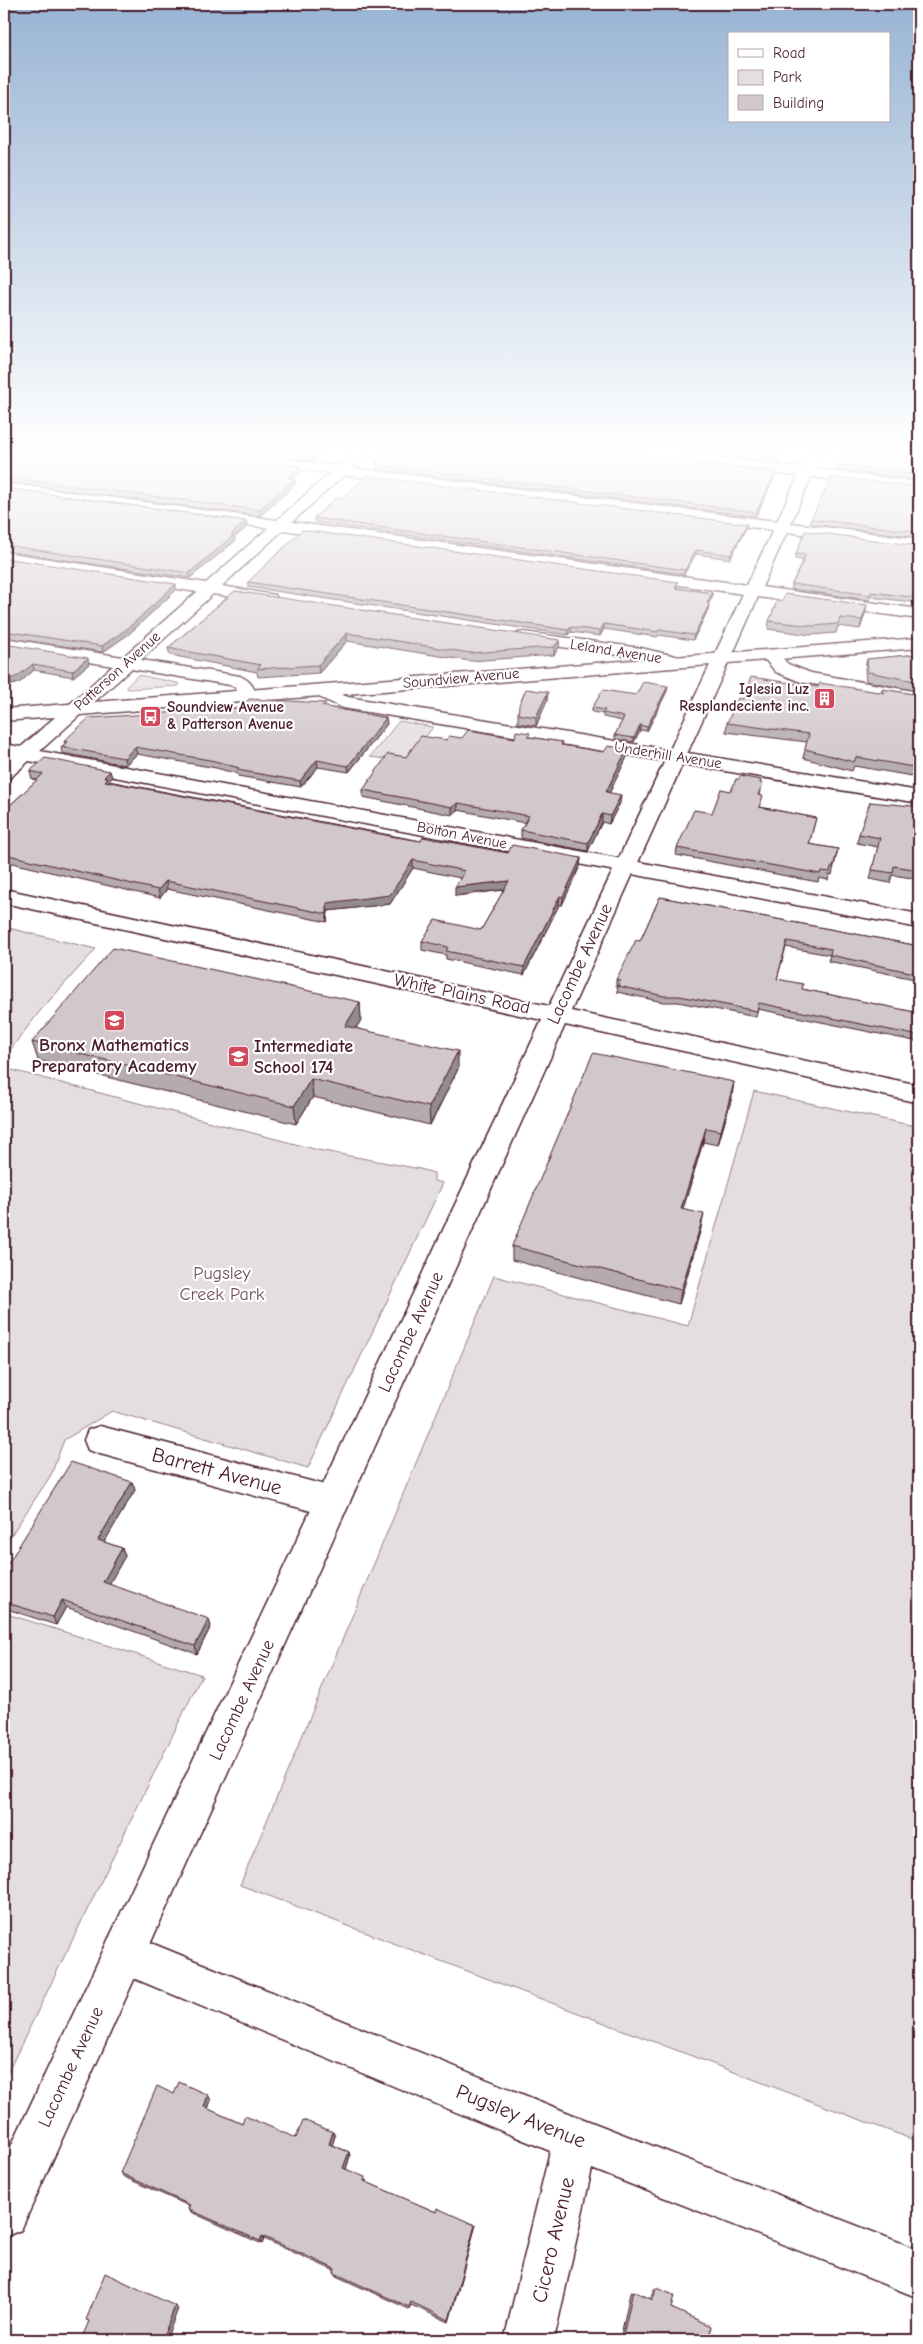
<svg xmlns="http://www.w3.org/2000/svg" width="923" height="2344" viewBox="0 0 923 2344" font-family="'Comic Neue',sans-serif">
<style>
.green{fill:#e5dee0;stroke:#987e86}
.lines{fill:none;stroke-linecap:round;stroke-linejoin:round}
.minor-casing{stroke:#4a1f2b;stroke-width:3}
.major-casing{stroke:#4a1f2b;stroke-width:3}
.minor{fill:#fff;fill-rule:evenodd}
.major{fill:#fff;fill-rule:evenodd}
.wall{fill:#b5abaf;stroke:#4a1f2b}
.shaded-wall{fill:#938b8e;stroke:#4a1f2b}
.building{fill:#d2c7cb;stroke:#4a1f2b}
.labels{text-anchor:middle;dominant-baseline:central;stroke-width:4.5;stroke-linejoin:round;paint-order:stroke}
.far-street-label{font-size:15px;fill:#4a1f2b;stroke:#fff}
.far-poi-label{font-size:15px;font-weight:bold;fill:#4a1f2b;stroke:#fff;text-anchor:end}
.street-label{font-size:18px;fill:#4a1f2b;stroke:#fff}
.poi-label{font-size:18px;font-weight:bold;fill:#4a1f2b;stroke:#fff}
.park-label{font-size:18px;fill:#714f58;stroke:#fff}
.near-street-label{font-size:21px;fill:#4a1f2b;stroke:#fff}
</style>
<rect width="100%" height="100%" fill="#fff"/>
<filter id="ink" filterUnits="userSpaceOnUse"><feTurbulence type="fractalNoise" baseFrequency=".02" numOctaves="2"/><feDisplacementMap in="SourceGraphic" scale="10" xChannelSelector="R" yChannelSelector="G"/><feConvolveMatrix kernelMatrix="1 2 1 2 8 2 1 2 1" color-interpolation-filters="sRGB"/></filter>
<g filter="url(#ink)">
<path class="green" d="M138,675L178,683L179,686L128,689L126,687Z
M399,721L433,727L406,762L370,757Z
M4,927L96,949L40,1011L4,1058L8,1069L318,1150L420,1169L434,1173V1181L443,1183L308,1468L112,1411L64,1440L51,1475L4,1546Z
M754,1091L919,1127V2142L240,1885L494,1276L688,1326Z
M4,1613L202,1675L4,2080Z"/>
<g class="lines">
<defs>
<path id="minor" d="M171,450H210L338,466L356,450H371L352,468L777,521L798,476L616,454L609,450H651L802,468L810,450H824L815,469L919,482V490L811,477L791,523L919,539V549L787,532L762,587L919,609V619L758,597L731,658L728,662H716L713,658L743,594L283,530L222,586L275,595L277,598L275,601L269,603L213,594L141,660L240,676C251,681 253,686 257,696L254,700H242L235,687L230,685L131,669L40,751L919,914V928L29,761L11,777L4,779V763L10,757L4,756V744L21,747L113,666L4,648V638L123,657L197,592L4,562V552L206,583L268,528L4,491V483L277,520L330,473L178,454ZM344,475L773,530L747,585L292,522Z
M524,632L641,648L684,658L687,662L684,666L678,667L641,658L518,641L515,637L518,633Z
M770,650L776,651L788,664L811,673L919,692V702L801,682L776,672L761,655L764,651Z
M318,685L348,697L919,791V803L343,708L312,694L309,690L312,686Z
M100,1426L333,1487L345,1491L350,1502L345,1513L333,1517L100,1454L88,1450L84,1440L88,1430Z
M124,1932L576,2116L919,2250V2298L592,2169L554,2340H504L550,2151L109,1968L103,1953L109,1938Z"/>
<path id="major" d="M919,638V648L728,663L571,1011L919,1085V1103L565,1025L21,2230L4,2237V2161L542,1020L4,903V889L549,1006L710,665L4,721V709Z"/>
</defs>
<use href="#minor" class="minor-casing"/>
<use href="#major" class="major-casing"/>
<use href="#minor" class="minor"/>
<use href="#major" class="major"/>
</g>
<path class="wall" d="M4,450L177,451L300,466L301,471L292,478L295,479L296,484L260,516L4,482Z
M226,450H325L312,461Z
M667,450H784L778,463Z
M919,450V480L837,470L838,465Z
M616,452L776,472L775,476L756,516L377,469V465H376V462Z
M919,487V537L810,524L811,519Z
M4,488L246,521L247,527L234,538L235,541L190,578L4,551Z
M314,518L747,524L746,528L730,559L696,554L684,574L314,522Z
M919,546V603L870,597L869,600L791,589L792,584L803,560L795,559L796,554Z
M4,558L176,590L129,634L103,652L4,637Z
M248,582L677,587V588L712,593V598L708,604L709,605L708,610L693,640L659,635L657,637L604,629L600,636L571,632L568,635L248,587Z
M235,591L559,647L554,655L470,661L347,641L319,673L258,677L257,672L170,655L168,648Z
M865,614L860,629L838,626L836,633L811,635L768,629L769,621Z
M4,644L89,664L73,677L34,670L19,683L12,685L4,684Z
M919,654V691L866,681L865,668L867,659Z
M818,687L881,692L882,689L919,695V790L916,789L918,777L854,766L852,771L803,758L807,742L726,732L727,723L743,699Z
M667,691L647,731L640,730L634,742L615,739V735L622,721L603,717V714L592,712V708L636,695Z
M547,701L536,726L518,723V714Z
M326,707L386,718L387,724L349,772L318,767L301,787L238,776V774L216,768L137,754L125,765L62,753L61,747L65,743L64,741Z
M530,737L562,742V745L604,752L627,749V757L609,793L620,803L609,824L602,822L588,851L521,838V830L525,823L458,810L452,815L363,797V790L406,757L446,740L515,738Z
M30,771H110L112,778L109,781L421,841L508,853L581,858L580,866L562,905H559L524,975L446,959V955L422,950V941L481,930L504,890L455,896L460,878L413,868L390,904L328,911L327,922L167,889L160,898L4,861V811L37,780L32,779Z
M760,783L761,791L760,796L761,804L760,807L816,818L809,844L838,849L832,875H829L828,880L819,878L818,882L676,855L677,848L712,813L731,791Z
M915,795H919V879L892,875L890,883L870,879L878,847L857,843L859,834L912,806Z
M660,897L919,946V980L828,961L830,955L786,947L777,979L802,989L914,1012L919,982V1042L758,1009L756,1017L678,1002H663L617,992L618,986H616V980L640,941Z
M360,1002L361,1020L356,1028L458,1069L430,1125L313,1097L296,1124L38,1060L32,1042Z
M732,1097L718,1145L703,1142L683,1209L701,1228L679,1304L512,1260V1246Z
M132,1482L135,1490L104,1542L122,1548L125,1556L109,1584L211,1626L197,1654L66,1607L56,1625L4,1608V1570Z
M174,2094L208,2095L211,2100L208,2109L242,2124L296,2138L335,2136L332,2145L349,2152L350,2156L346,2169L367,2181L366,2182L436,2212L475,2225V2228L449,2322L411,2305L409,2309L336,2276L334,2273L335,2271L264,2239L262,2244L191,2212L188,2209L189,2206L124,2177L120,2173Z
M656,2288L671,2308L710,2332L730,2340H620L630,2293L633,2291L651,2299L653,2290Z"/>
<path class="shaded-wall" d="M319,450H325L312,461V456Z
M783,450H784L778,463V459Z
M300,466L301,471L287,483V478Z
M776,472L775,476L756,516V512Z
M295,479L296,484L260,516L259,510Z
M246,521L247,527L234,538L235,541L190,578L189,573Z
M747,524L746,528L730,559L731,555Z
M696,550V554L684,574L685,570Z
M176,584V590L129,634L103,652L102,646Z
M712,593V598L706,608L707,603Z
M709,605L708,610L693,640L694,635Z
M867,605L865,614L860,629L862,620Z
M604,624V629L600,636V631Z
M571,627V632L568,635V630Z
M347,633V641L319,673L318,665Z
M560,640L559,647L554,655V647Z
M88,658L89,664L73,677L72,671Z
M33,664L34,670L19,683L12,685L10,679Z
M668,686L667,691L647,731V727Z
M548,692L547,701L536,726V717Z
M386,718L387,724L349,772L348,766Z
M640,725V730L634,742V738Z
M135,747L137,754L125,765L124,758Z
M627,749V757L606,800V792Z
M317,760L318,767L301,787L300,781Z
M110,771L112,778L106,784L104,777Z
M621,795L620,803L609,824L610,816Z
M458,803V810L452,815V807Z
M602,814V822L588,851V843Z
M581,858L580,866L562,905L563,897Z
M413,860V868L390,904L328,911L327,922V903Z
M166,881L167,889L160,898L158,890Z
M509,881V889L455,896V887Z
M560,896L559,905L524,975V967Z
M360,1002L361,1020L346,1043L345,1026Z
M458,1051V1069L430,1125L429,1107Z
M311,1079L313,1097L296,1124L294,1106Z
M734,1082L732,1097L718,1145L721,1131Z
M706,1128L703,1142L679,1223L681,1209Z
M704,1214L701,1228L679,1304L681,1290Z
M132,1482L135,1490L101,1548L98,1540Z
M122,1548L125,1556L106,1590L103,1582Z
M62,1600L66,1607L56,1625L53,1617Z
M209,1619L211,1626L197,1654L195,1646Z
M208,2095L211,2100L207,2112L204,2107Z
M333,2132L335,2136L331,2149L329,2144Z
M349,2152L350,2156L345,2172L343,2168Z
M475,2225V2228L449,2322V2320Z
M262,2236L264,2239L262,2244L260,2241Z
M175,2306L178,2309L166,2340H162Z"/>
<path class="building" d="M4,450H176L300,466L287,478L295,479L259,510L4,477Z
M266,450H319L312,456Z
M388,450H612L616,452L776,472L756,512L377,465L380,462H376Z
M699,450H783L778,459Z
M845,450H919V475L838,465Z
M366,476L747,524L731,555L696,550L685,570L314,518L337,497L342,498Z
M832,477L919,487V532L811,519Z
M4,488L246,521L231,535H234L189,573L4,545Z
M302,530L678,582L675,588L712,593L707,603L709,605L694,635L659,630L658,632L604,624L600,631L571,627L568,630L248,582Z
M805,531L919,546V598L871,592V595L792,584L806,555L796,554Z
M4,558L176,584L128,628L102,646L4,631Z
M235,591L560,640L554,647L470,653L347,633L318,665L257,669L261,665L168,648Z
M785,594L867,605L862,620L840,618L838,624L813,626L769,621L777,601H782Z
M4,644L88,658L72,671L33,664L18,676L10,679L4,678Z
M919,654V682L868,672L867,659Z
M751,677L818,687L820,683L885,693L882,689L919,695V768L856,757L854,762L805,749L809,734L727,723L738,698L743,699Z
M643,682L668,686L647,727L640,725L634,738L615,735L624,717L603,713L605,710L592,708L603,690L636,695Z
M526,689L548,692L536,717L518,714L519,705Z
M249,699L326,703L322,706L386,718L348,766L317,760L300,781L237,770L239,768L215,761L135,747L124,758L61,747L68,741H64L89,718L241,708Z
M468,730L515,738L516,731L530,733L528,737L562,742L561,745L604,752L608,746L627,749L606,792L621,795L610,816L602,814L588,843L521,830L529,816L458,803L452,807L363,790L388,754L406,757L421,736L446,740L449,736L462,738Z
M45,758L110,771L104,777L108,778L105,781L396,837L421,841L423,837L508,853L512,845L581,858L563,897L560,896L524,967L446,951L448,947L422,941L435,920L481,930L509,881L455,887L465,871L413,860L390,895L327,903V914L166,881L158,890L4,854V811L43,774L30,771Z
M740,776L761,780L760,783H763L758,795L763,796L759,807L816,818L809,844L838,849L833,867H831L830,872L821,871L820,874L677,848L694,810L712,813L721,789L731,791L736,779H739Z
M915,795H919V870L894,866L893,873L872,870L880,838L859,834L870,802L912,806Z
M660,897L919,946V974L830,955L831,949L787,941L777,979L803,984L802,989L915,1012L919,987V1036L759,1003L757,1011L679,996H664L618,986L620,980H616L636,940L640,941Z
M113,948L360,1002L345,1026L458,1051L429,1107L311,1079L294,1106L32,1042Z
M593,1053L734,1082L721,1131L706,1128L681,1209L704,1214L681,1290L512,1246Z
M71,1462L132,1482L98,1540L122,1548L103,1582L209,1619L195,1646L62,1600L53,1617L4,1602V1570Z
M179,2082L208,2095L204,2107L242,2124L245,2116L296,2138L303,2120L333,2132L329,2144L349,2152L343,2168L365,2177L364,2181L436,2212L437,2208L475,2225L449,2320L411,2302L409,2307L334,2273L335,2269L262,2236L260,2241L188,2209L190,2205L120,2173L157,2086L174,2094Z
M105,2273L175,2306L162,2340H81L89,2321L86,2320Z
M656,2288L674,2295L671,2308L711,2326L710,2332L730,2340H622L633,2291L653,2300Z"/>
</g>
<linearGradient id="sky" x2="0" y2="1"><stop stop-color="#98b4d4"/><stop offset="0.58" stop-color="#fff"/><stop offset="1" stop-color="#fff" stop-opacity="0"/></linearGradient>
<rect width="923" height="778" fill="url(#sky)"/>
<defs>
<symbol id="building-square" viewBox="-11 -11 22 22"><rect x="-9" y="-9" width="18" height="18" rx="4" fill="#d1495b" stroke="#fff"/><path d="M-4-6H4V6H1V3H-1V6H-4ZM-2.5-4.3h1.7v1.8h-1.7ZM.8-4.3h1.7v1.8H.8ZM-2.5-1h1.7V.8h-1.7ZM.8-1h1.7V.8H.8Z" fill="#fff"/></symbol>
<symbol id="bus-square" viewBox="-11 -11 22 22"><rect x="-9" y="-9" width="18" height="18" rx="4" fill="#d1495b" stroke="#fff"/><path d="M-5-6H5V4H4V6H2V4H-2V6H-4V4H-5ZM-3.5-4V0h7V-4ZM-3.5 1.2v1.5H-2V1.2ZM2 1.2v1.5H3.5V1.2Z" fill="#fff"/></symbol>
<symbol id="school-square" viewBox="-11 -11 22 22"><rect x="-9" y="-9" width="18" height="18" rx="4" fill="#d1495b" stroke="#fff"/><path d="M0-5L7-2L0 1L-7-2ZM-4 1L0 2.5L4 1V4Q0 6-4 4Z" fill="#fff"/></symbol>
</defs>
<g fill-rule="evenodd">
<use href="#building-square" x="812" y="686" width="25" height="25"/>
<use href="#bus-square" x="138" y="704" width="25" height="25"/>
<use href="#school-square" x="102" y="1008" width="25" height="25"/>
<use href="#school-square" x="226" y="1044" width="25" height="25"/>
</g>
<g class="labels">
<g class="far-street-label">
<text transform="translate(616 651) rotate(9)">Leland Avenue</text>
<text transform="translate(117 671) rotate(-42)">Patterson Avenue</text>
<text transform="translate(461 678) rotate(-5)">Soundview Avenue</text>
<text transform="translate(668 755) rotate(9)">Underhill Avenue</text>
<text transform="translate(462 835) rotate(11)">Bolton Avenue</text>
</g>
<g class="far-poi-label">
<text x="809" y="689">Iglesia Luz<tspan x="809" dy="17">Resplandeciente inc.</tspan></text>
<text x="167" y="707" text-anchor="start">Soundview Avenue<tspan x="167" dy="17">&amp; Patterson Avenue</tspan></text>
</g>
<g class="street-label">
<text transform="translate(580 964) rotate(-65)">Lacombe Avenue</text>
<text transform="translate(462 994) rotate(12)">White Plains Road</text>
<text transform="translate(411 1332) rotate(-65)">Lacombe Avenue</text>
<text transform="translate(242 1700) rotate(-65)">Lacombe Avenue</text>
<text transform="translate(71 2067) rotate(-65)">Lacombe Avenue</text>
</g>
<g class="poi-label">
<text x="114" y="1045">Bronx Mathematics<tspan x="114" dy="21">Preparatory Academy</tspan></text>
<text x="254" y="1046" text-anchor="start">Intermediate<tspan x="254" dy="21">School 174</tspan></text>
</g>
<g class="park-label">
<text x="222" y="1273">Pugsley<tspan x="222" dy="21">Creek Park</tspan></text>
</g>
<g class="near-street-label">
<text transform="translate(217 1471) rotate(15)">Barrett Avenue</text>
<text transform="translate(521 2116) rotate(22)">Pugsley Avenue</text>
<text transform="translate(553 2240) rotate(-77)">Cicero Avenue</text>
</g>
</g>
<rect width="923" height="2344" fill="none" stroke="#fff" stroke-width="20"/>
<rect x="10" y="10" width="903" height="2324" fill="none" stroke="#4a1f2b" stroke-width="2" filter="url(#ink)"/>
<rect x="728" y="32" width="162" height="90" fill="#ffffff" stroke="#b7a5aa"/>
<rect x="738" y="49" width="25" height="8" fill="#ffffff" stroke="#b7a5aa"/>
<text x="773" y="58" font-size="15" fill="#4a1f2b">Road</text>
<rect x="738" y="70" width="25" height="15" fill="#e5dee0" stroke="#b7a5aa"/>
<text x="773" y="82" font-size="15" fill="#4a1f2b">Park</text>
<rect x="738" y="95" width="25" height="15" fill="#d2c7cb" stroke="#b7a5aa"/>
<text x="773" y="108" font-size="15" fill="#4a1f2b">Building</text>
</svg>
